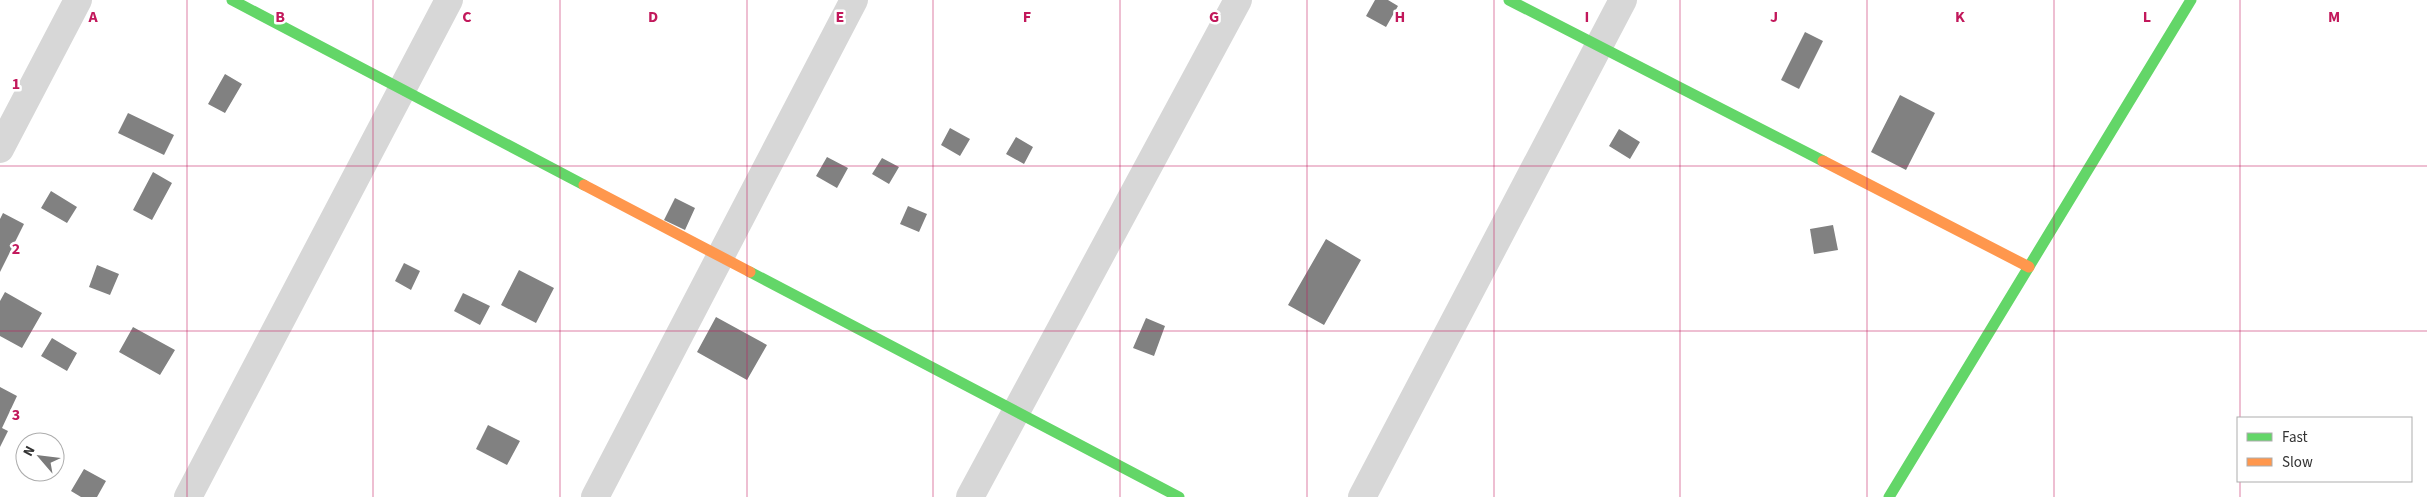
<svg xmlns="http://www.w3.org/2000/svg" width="2427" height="497" viewBox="0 0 2427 497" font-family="'Source Sans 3',sans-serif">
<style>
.building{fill:#818181}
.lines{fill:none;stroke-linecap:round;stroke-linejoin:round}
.street{stroke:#d7d7d7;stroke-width:28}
.fast{stroke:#63d668;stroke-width:11}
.slow{stroke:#ff974d;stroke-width:11}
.grid{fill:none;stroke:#c2185b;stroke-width:1;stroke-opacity:0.55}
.grid-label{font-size:16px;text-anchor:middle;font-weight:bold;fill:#c2185b;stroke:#fff;stroke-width:5;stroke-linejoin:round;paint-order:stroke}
</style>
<rect width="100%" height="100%" fill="#fff"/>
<path class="building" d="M1375,0H1388L1398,6L1386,27L1366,16Z
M1805,32L1823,41L1799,89L1781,80Z
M225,74L242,84L225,113L208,104Z
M1900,95L1935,113L1906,170L1871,152Z
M128,113L174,135L164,155L118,133Z
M950,128L970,139L960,156L941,145Z
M1619,129L1640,142L1630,159L1609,146Z
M1016,137L1033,147L1024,164L1006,154Z
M827,157L848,168L837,188L816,176Z
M882,158L899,167L889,184L872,174Z
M153,172L172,183L152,220L133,210Z
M51,191L77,207L67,223L41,208Z
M675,198L695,208L685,230L664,220Z
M908,206L927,214L919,232L900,224Z
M3,213L24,224L0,272V219Z
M1833,225L1838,250L1814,254L1810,229Z
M1326,239L1361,260L1324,325L1288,305Z
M404,263L420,271L411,290L395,281Z
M97,265L119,274L110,295L89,287Z
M519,270L554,288L536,323L501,305Z
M5,292L42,313L22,348L0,336V301Z
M463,293L490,306L480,325L454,311Z
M716,317L767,345L747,380L697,352Z
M1146,318L1165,326L1154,356L1133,348Z
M133,327L175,350L160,375L119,352Z
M52,338L77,353L67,371L41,356Z
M0,387L17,396L2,428L8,431L0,447Z
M488,425L520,441L507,465L476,449Z
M55,457L61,460L52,478L41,472H55Z
M84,469L106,481L97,497H81L71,491Z"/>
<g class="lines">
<path class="street" d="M0,149L78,0
M188,497L449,0
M595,497L854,0
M970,497L1238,0
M1362,497L1623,0"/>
<path class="fast" d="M232,0L584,185
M1509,0L1823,161
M750,272L1179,497
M1889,497L2191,0"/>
<path class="slow" d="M1823,161L2029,267
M584,185L750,272"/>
</g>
<path class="grid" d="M187,0V497M373,0V497M560,0V497M747,0V497M933,0V497M1120,0V497M1307,0V497M1494,0V497M1680,0V497M1867,0V497M2054,0V497M2240,0V418M0,166H2427M0,331H2427M2240,481V497"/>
<g class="grid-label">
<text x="93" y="22">A</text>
<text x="280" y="22">B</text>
<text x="467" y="22">C</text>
<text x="653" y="22">D</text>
<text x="840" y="22">E</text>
<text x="1027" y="22">F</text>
<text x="1214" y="22">G</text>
<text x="1400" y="22">H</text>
<text x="1587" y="22">I</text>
<text x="1774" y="22">J</text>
<text x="1960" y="22">K</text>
<text x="2147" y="22">L</text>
<text x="2334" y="22">M</text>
<text x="16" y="89">1</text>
<text x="16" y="254">2</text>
<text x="16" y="420">3</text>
</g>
<rect x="2237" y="417" width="175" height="65" fill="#ffffff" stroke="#adadad"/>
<rect x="2247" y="433" width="25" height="8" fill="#63d668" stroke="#adadad"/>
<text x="2282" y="442" font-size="15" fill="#333333">Fast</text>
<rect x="2247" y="458" width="25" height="8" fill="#ff974d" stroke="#adadad"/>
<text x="2282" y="467" font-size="15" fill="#333333">Slow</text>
<g transform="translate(40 457) rotate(298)"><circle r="24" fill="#ffffff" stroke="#adadad"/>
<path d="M0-4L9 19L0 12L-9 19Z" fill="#7a7a7a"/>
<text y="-8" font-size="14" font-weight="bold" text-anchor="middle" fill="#333333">N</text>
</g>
</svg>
